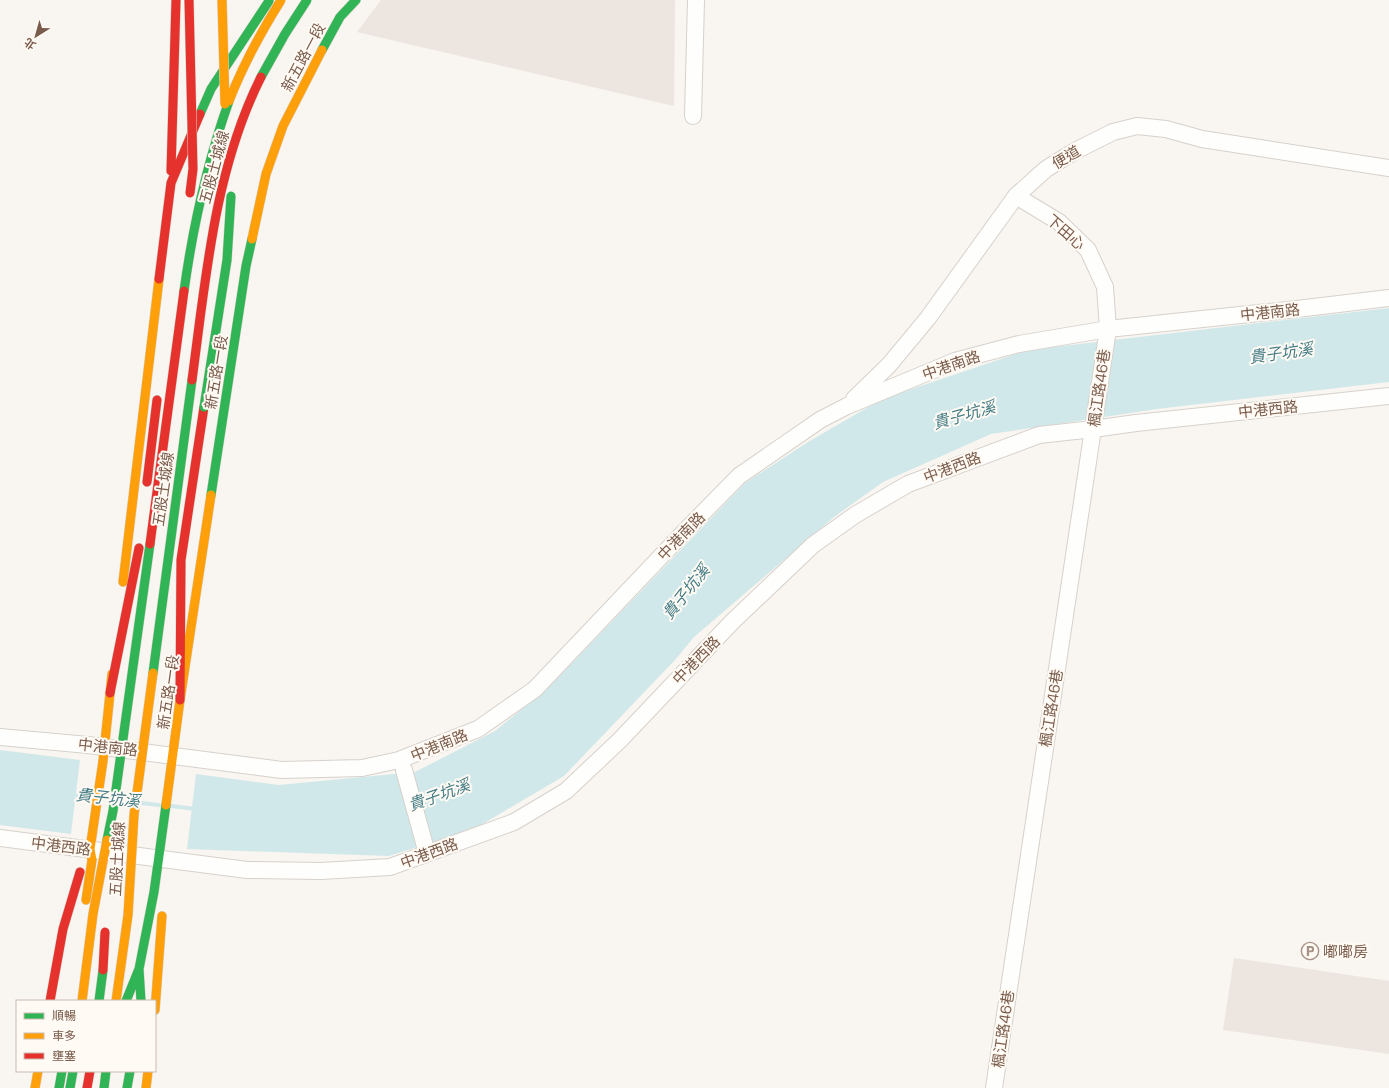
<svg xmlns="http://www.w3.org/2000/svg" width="1389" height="1088" viewBox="0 0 1389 1088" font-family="'Space Grotesk','Noto Sans TC',sans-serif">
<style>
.industrial{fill:#ede5e0}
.water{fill:#d0e8ea}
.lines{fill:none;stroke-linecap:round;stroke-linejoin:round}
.stream{stroke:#d0e8ea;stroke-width:4}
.street-casing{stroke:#d7d1cb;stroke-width:18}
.fast-casing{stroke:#d9d2cb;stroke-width:10}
.slow-casing{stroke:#d9d2cb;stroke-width:10}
.jam-casing{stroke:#d9d2cb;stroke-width:10}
.street{stroke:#fefefd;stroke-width:16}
.fast{stroke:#30b455;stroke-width:9}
.slow{stroke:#ff9f0a;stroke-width:9}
.jam{stroke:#e5322d;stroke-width:9}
.fast-bridge-casing{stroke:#dad1cc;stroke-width:10;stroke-linecap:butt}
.slow-bridge-casing{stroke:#dad1cc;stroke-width:10;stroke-linecap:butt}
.jam-bridge-casing{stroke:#dad1cc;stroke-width:10;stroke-linecap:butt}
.fast-bridge{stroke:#30b455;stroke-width:9}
.slow-bridge{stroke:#ff9f0a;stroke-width:9}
.jam-bridge{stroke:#e5322d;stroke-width:9}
.labels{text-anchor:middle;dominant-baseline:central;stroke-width:4;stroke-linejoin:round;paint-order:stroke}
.street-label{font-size:15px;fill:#7a5c4d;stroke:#fffaf3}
.poi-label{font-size:15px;fill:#7a5c4d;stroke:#fffaf3;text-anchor:start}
.water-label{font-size:16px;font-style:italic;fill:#437c86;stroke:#fffaf3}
</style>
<rect width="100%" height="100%" fill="#f9f5f0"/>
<path class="industrial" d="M381,0H675L674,106L357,32Z
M1234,958L1389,981V1054L1223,1030Z"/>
<path class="water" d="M1389,308V382L1157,409L991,434L883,482L834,517L694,637L675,660L564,776L474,829L389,856L187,849L196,774L279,785L415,772L495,731L549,687L745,483L808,442L882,399L1028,350Z
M0,750L80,760L71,834L0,825Z"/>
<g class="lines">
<path class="stream" d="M72,795L91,797
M141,803L159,805
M171,806L196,809"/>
<defs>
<path id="street" d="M693,116L696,0
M854,399L889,365L928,318L1016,196L1046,169L1075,151L1113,132L1137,126L1166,129L1202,139L1389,168
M0,737L88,745L282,770L362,768L399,760L478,729L535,689L687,529L739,476L820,420L847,406L955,361L1019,344L1108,329L1297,309L1389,298
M404,770L425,846
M0,838L247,870L321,871L390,867L514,822L566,791L620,740L732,622L813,545L855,515L908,484L1039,435L1093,429L1136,423L1389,396
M994,1088L1108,329L1105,287L1088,250L1059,222L1016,196"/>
<path id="fast" d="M322,50L340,17L356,0
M200,114L211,89L269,1
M211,495L246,266L252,239
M139,969L141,1001
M99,1001L103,970
M126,1001L139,969L154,892L166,805
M59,1088L62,1071
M70,1088L73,1071
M104,1088L106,1071
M127,1088L130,1071"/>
<path id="slow" d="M252,239L266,174L283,126L322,50
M123,582L159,279
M166,805L180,700L211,495
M86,900L92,860L90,849L103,761L112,674
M155,1010L162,916
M35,1088L38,1071
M146,1088L148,1071"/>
<path id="jam" d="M171,171L176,0
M159,279L171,183L200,114
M147,482L157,400
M110,693L139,548
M180,700L181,560L204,407
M50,1001L63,929L80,872
M87,1088L90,1071"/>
</defs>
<use href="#street" class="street-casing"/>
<use href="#fast" class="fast-casing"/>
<use href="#slow" class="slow-casing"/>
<use href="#jam" class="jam-casing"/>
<use href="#street" class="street"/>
<use href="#fast" class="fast"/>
<use href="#slow" class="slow"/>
<use href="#jam" class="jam"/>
<defs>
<path id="fast-bridge" d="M261,77L285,34L307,0
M184,291C193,226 207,163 229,101
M204,407L227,260L231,196
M153,673L192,380
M107,840L113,811L150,544"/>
<path id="slow-bridge" d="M222,0L225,104
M229,101C243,65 261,32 281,0
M82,1001L93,914L107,840
M116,1001L128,915L134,815L153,673"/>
<path id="jam-bridge" d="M189,0L193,169L190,193
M192,380C206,277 214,171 261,77
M150,544L184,291
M103,970L105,932"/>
</defs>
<use href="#fast-bridge" class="fast-bridge-casing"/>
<use href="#slow-bridge" class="slow-bridge-casing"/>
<use href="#jam-bridge" class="jam-bridge-casing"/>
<use href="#fast-bridge" class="fast-bridge"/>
<use href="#slow-bridge" class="slow-bridge"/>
<use href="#jam-bridge" class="jam-bridge"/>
</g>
<defs>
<symbol id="parking-ring" viewBox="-11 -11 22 22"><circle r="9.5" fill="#fffaf3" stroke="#a69286" stroke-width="1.5"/><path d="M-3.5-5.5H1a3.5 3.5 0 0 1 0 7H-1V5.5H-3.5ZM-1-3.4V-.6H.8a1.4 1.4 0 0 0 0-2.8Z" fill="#a69286"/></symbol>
</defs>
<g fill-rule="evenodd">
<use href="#parking-ring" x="1300" y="941" width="20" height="20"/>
</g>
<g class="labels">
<g class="street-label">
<text transform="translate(303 57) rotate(-62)">新五路一段</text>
<text transform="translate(1066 157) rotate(-31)">便道</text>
<text transform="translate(214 167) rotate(-75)">五股土城線</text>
<text transform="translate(1066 232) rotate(41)">下田心</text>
<text transform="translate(1270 312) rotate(-6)">中港南路</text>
<text transform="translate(951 365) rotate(-19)">中港南路</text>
<text transform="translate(216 372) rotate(-81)">新五路一段</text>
<text transform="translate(1099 388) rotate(-82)">楓江路46巷</text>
<text transform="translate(1268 409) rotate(-6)">中港西路</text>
<text transform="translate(952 467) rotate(-21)">中港西路</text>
<text transform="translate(163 489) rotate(-82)">五股土城線</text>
<text transform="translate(681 536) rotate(-46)">中港南路</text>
<text transform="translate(696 660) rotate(-46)">中港西路</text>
<text transform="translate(168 692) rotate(-82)">新五路一段</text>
<text transform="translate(1051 708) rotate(-81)">楓江路46巷</text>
<text transform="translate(439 745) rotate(-22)">中港南路</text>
<text transform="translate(108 747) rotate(6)">中港南路</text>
<text transform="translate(61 846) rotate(7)">中港西路</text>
<text transform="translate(429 853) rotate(-20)">中港西路</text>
<text transform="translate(117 859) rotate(-87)">五股土城線</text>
<text transform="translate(1003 1029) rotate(-82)">楓江路46巷</text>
</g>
<g class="poi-label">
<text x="1323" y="951">嘟嘟房</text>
</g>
<g class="water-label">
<text transform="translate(1281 353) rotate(-8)">貴子坑溪</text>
<text transform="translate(964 415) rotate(-16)">貴子坑溪</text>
<text transform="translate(686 592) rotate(-51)">貴子坑溪</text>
<text transform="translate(439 795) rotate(-20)">貴子坑溪</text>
<text transform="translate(108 798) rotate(6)">貴子坑溪</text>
</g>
</g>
<rect x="16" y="1000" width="140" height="72" fill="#fffaf3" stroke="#cabbb1"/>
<rect x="24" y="1013" width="20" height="6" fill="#30b455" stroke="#cabbb1"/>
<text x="52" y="1020" font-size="12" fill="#7a5c4d">順暢</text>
<rect x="24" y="1033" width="20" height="6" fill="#ff9f0a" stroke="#cabbb1"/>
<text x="52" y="1040" font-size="12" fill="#7a5c4d">車多</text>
<rect x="24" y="1053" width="20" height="6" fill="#e5322d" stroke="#cabbb1"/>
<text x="52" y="1060" font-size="12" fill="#7a5c4d">壅塞</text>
<g transform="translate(36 36) rotate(217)" stroke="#fffaf3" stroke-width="3" paint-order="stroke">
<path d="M0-3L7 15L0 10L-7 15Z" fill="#7a5c4d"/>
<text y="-6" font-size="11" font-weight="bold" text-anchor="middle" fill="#7a5c4d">北</text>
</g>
</svg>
